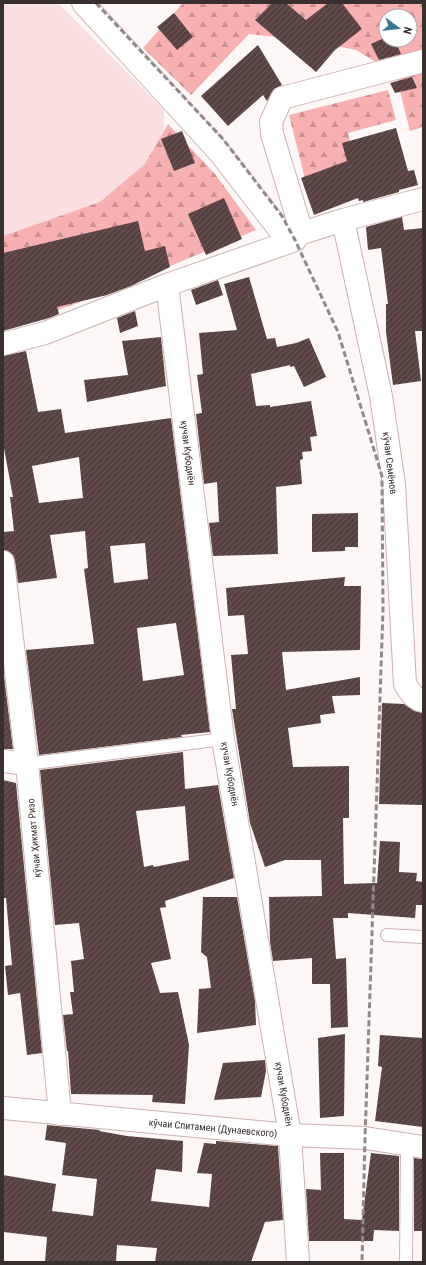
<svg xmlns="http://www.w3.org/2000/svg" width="426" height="1265" viewBox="0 0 426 1265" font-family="'Roboto Condensed',sans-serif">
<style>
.grass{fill:#f9dfdf}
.forest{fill:url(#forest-firs);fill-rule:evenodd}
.building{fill:url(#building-hatch);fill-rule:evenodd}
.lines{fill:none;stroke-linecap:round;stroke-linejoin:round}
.lane-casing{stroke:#ccb1b0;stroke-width:14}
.street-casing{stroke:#ccb1b0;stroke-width:24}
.lane{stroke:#fff;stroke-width:12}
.street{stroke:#fff;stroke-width:22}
.rail{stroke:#918989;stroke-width:3;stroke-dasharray:6 3;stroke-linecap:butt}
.labels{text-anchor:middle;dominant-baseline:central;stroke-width:4;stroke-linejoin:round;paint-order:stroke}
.street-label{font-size:10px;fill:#392f2f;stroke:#fff}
</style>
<defs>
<pattern id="forest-firs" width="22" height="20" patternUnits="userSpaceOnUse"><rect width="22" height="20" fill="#f8b1b1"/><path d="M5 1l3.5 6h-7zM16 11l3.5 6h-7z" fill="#ca9090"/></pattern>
<pattern id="building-hatch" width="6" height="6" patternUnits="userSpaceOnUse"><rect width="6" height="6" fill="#584241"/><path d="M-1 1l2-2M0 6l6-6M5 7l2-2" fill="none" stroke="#6e5b5b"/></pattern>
</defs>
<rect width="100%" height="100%" fill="#fdf7f7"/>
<path class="grass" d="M3,3H58L164,110L161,207L3,236Z"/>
<path class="forest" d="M183,3H423V54L386,68L356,50L312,41L249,34L191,95L143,48ZM386,16H410V40H386Z
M423,73V127L410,131L397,79Z
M388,90L396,120L348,133L358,169L306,183L289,115Z
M168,124L215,174L256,230L106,293L46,314L3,322V236L100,202L145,164Z"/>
<path class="building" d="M272,3H286L306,20L328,3H342L362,29L335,50L316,72L255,20Z
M174,13L193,37L177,50L157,27Z
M386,37V40H395L401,54L379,60L371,44Z
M258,45L282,85L274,89L267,101L263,95L228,126L201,96Z
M412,77L417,88L395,93L390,83Z
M396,128L408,171L414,170L418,185L399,190V192L363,202V200L359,201L358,198L314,215L301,178L347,161L342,143Z
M182,131L195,163L174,171L161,139Z
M224,198L242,239L206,255L188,214Z
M402,217L404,230L423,228V331H415L421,381L393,385L386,332V304H388L381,248L368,250L366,227Z
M138,221L145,251L165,246L170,267L131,286L107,295L57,307L59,314L49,318L3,331V253Z
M249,277L267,339L275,338L277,347L296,343L309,338L326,377L304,387L294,366L290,367V365L251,374L256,406L270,405V407L311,401L317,436L310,437L312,451L302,452L303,459L300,460L302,484L276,487L278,554L213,556L209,523L219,522L217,482L204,484L196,414L202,413L197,375L203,374L199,333L237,330L224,284Z
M218,280L223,295L196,305L191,290Z
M135,311L138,326L120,333L117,318Z
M161,337L166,386L87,402L84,380L128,375L122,341Z
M26,351L38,412L61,409L65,433L171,418L210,732L181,735L182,737L39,755L26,650L94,644L84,569L88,568L85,531L50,535L57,578L18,583L15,561L13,555L8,551L3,550V532L14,531L10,497H13L3,443V356ZM79,457L83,498L39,503L32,466ZM145,543L148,579L114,583L110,546ZM176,623L184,675L143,681L137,628Z
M358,513V547H345V551L312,552V514Z
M345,577L344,586H361L360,650L282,652L286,690L360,677V695L332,696L335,713L320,715L321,723L288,728L293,767L349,766V818H343L344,884L377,883L380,841L400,842L399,872L417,873L416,881L423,882V905H416L415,918L348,913V918H333L336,959L346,958L348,1027L331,1028L330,984H312V958L273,961L270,942L269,897L322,896L321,860H285L265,867L250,823L232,709H236L231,655L248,654L244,615L228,616L226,588Z
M3,668L13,749H3Z
M382,703L404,704L414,711L423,713V805L379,804Z
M183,752L185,789L218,785L234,878L165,901L166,907L160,908L171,959L151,963L160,993L178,992L189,1045L185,1104L152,1102L153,1095L71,1094L68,1051H67L63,1015L73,1014L70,992H74L71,961L84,959L79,923L55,925L40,770ZM185,806L189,860L154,867L153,865L144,867L136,811Z
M3,780L16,783L42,1053L27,1055L20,993L8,995L5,966L12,965L6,898H3Z
M203,897H237L255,1001L256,1025L197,1033L199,989L211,988L207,957L201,952Z
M345,1034L344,1116L320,1118L318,1038Z
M380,1035L423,1038V1127L375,1121L382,1067L378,1066Z
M265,1060L266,1071L261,1097L214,1100L223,1063Z
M47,1125L100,1130L99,1131L127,1136L183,1141L182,1172L156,1169L151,1201L209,1207L212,1174L197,1173L204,1143L216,1144V1141L278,1146L283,1220L265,1222L251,1262H155L157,1248L117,1245L116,1262H45L47,1237L3,1232V1175L56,1184L52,1211L93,1216L97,1179L62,1175L66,1143L45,1140Z
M320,1153H344V1219L362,1220L371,1153L399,1156V1231L374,1230L373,1241H309L306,1189L321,1190Z
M414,1158L423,1159V1231H414Z"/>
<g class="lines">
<defs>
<path id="lane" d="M27,764L223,739
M387,935L423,937
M406,1262L407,1145"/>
<path id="street" d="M83,3L219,152L289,242
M343,220L381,396L394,484L405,684C410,692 414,699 423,701
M302,233L272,134L271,122L282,98L423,61
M167,285L223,739L290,1135L298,1262
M3,344L45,333L167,285L295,240L289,242L302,233L343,220L423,199
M3,562L27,764L60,1114
M3,761L27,764
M3,1108L290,1135L365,1138L423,1147"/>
</defs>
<use href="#lane" class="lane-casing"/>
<use href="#street" class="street-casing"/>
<use href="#lane" class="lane"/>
<use href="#street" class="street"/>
<path class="rail" d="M96,3L223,139L282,216L295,240L338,332L382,476L383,610L365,1138L362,1262"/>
</g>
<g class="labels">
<g class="street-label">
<text transform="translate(188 453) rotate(83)">кучаи Кубодиён</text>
<text transform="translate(390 463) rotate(83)">кӯчаи Семёнов</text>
<text transform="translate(230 774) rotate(80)">кучаи Кубодиён</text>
<text transform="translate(34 838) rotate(-95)">кӯчаи Ҳикмат Ризо</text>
<text transform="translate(284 1094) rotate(80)">кучаи Кубодиён</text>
<text transform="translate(213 1128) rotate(5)">кӯчаи Спитамен (Дунаевского)</text>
</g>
</g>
<rect width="426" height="1265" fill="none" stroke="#392f2f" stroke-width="8"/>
<g transform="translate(398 28) rotate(105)"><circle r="19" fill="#ffffff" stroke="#b0acac"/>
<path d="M0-3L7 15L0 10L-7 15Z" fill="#3d7690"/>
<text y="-6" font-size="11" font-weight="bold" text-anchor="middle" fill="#392f2f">N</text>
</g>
</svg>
